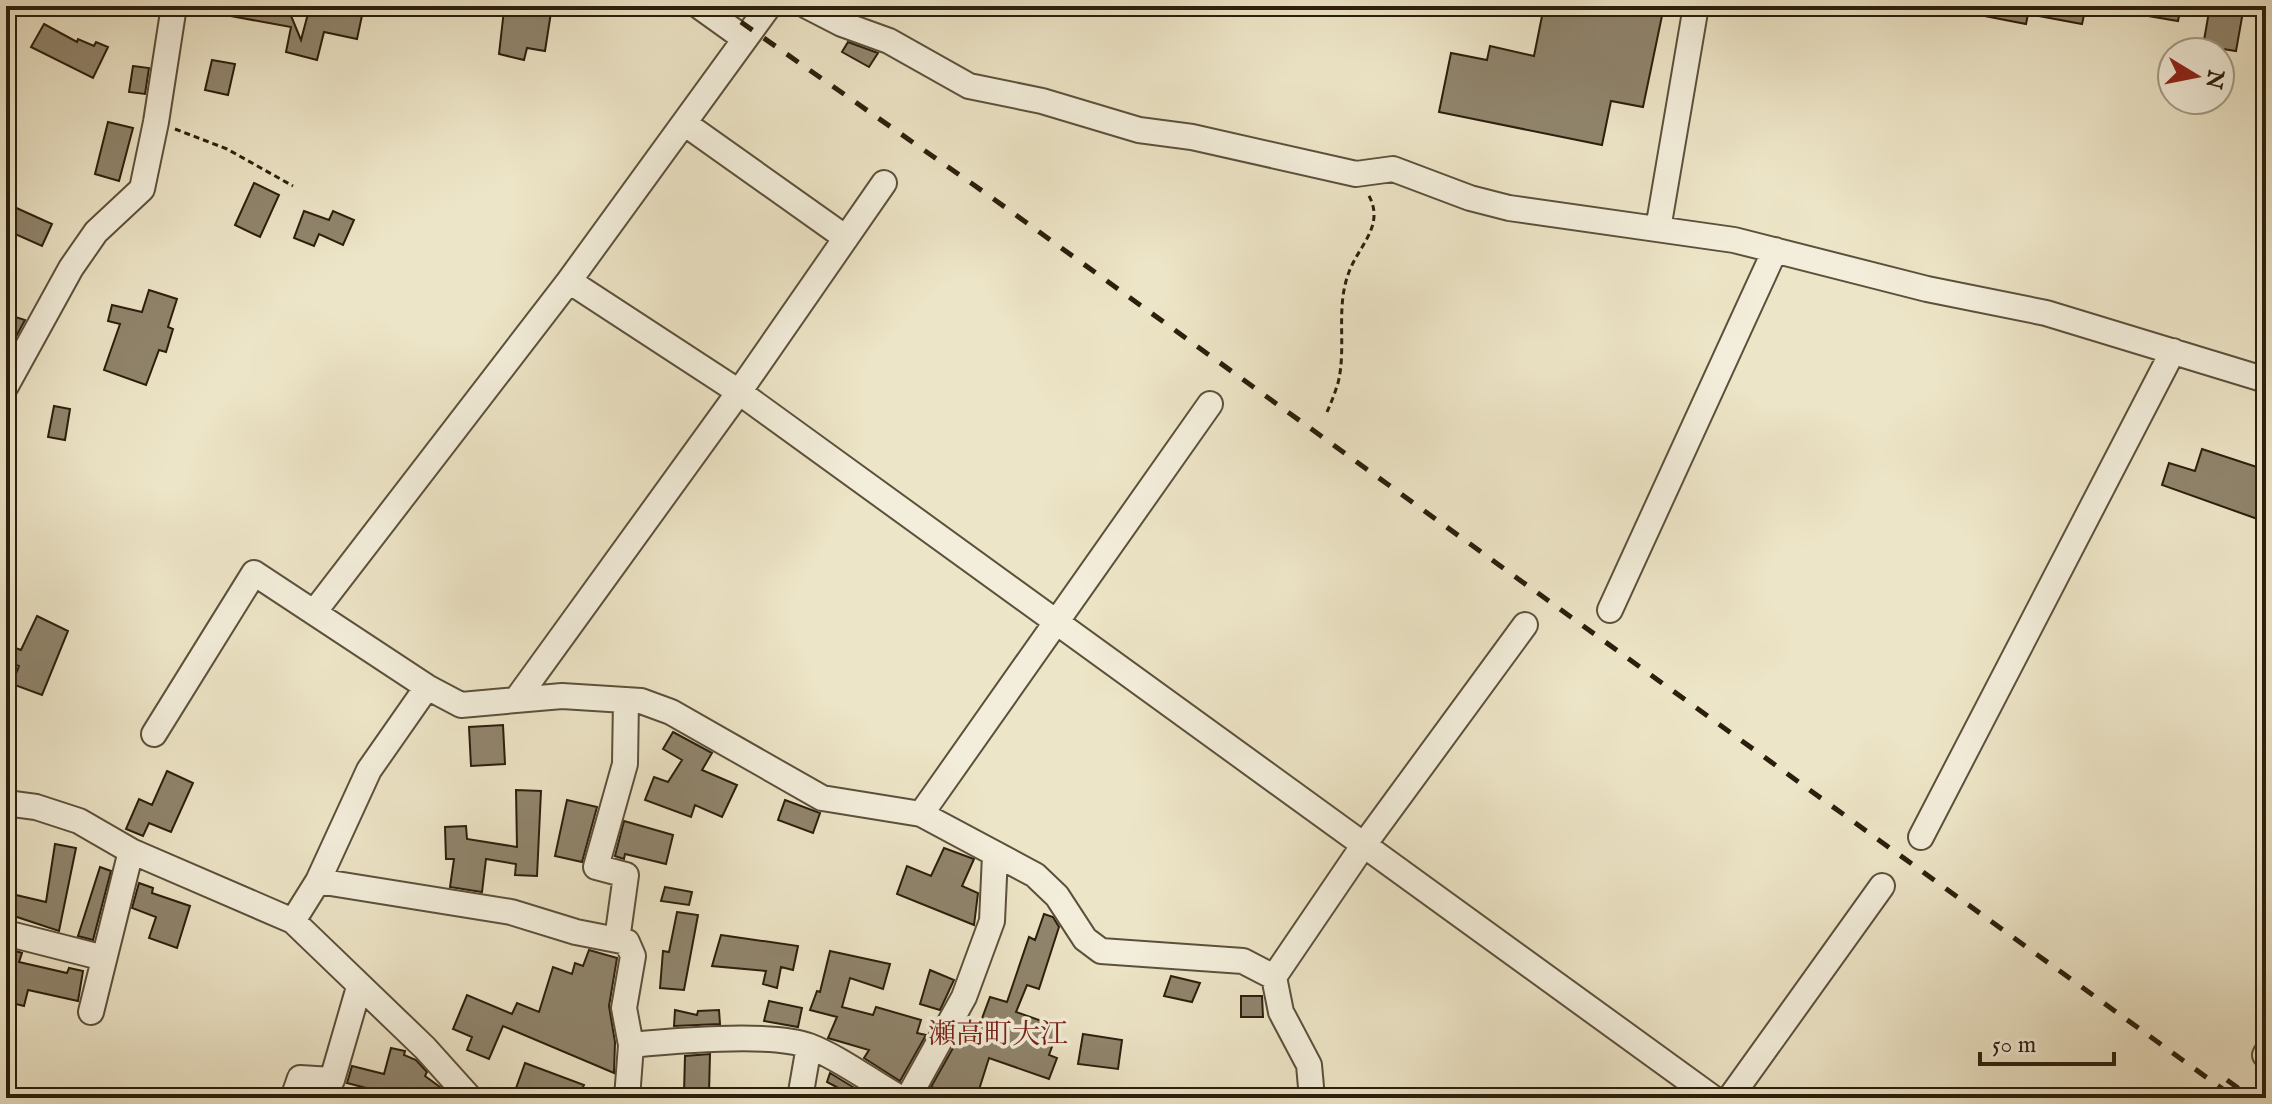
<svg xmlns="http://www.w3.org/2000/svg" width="2272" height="1104" viewBox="0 0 2272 1104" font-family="'IM FELL English','Noto Serif JP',serif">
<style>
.building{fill:#90856d;stroke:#2b1e0c;stroke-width:2}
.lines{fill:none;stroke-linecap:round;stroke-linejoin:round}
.minor-casing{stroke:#5c503b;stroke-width:28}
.path{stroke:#2b1e0c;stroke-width:3;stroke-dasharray:6 4;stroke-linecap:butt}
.minor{stroke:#f3eedb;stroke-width:24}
.rail{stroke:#2b1e0c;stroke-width:5;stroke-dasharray:14 14;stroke-linecap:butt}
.labels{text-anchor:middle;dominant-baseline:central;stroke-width:7;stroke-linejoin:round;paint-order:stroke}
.quarter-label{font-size:28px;fill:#7a1f14;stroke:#f3eedb}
</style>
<rect width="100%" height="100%" fill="#ede5c7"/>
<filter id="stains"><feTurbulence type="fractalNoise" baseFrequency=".0025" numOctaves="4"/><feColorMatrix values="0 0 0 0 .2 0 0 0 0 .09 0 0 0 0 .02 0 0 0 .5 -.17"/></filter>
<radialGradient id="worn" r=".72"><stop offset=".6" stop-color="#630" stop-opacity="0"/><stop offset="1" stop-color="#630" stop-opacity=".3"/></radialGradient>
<path class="building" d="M215,6H287L301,40L310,6H364L357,39L324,32L317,60L286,52L291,27L214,13Z
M518,6H552L545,51L527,48L524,60L499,54L504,10L516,13Z
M1544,6H1664L1643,107L1611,101L1602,145L1439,112L1451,53L1487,60L1490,46L1534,56Z
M1970,6H2086L2082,24L2028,14L2026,24L1969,13Z
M2137,6H2181L2178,21L2136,14Z
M2210,6H2244L2236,51L2203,46Z
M44,24L77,42L78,39L94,46L96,42L108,47L93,78L31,47Z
M848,42L878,53L869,67L842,52Z
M212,60L235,64L228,95L205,90Z
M133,66L149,68L145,94L129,92Z
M108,122L133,128L119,181L95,174Z
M254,183L279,195L260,237L235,225Z
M12,206L52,224L42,246L6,230Z
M304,211L329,220L333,211L354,220L343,245L319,234L314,246L294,238Z
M149,290L177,299L168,327L173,329L166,352L159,350L146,385L104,370L120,324L108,321L112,305L142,312Z
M6,314L25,320L6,355Z
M54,406L70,409L65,440L48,437Z
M2202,449L2266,470V522L2162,485L2169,463L2195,471Z
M37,616L68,631L42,695L12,684L19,666L6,661L10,646L21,650Z
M503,725L505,764L471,766L469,727Z
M673,732L712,753L702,770L737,785L722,817L695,805L691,817L645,800L654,777L668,782L682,760L663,749Z
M167,771L193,783L171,832L149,823L143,836L126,829L139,799L152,805Z
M516,790L541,791L537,876L515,875L516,864L486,859L482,892L450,887L454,859H446L445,827L466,826L467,839L517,847Z
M567,800L597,807L582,862L555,856Z
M785,800L820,813L813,833L778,820Z
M624,821L673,835L666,864L625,854L624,859L615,856Z
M55,844L76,848L59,931L11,915L16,895L46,902Z
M944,848L974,859L962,886L978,893L974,925L897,894L907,866L931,876Z
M100,867L111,871L93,940L78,936Z
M139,883L153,888L152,893L190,906L177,948L149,938L156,917L132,908Z
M665,887L692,892L689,905L661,901Z
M677,912L698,915L684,990L660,988L663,951L669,952Z
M1044,914L1053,917L1059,927L1039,989L1027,985L1016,1012L1059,1027L1049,1055L1057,1058L1049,1079L989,1058L977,1096L958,1090L957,1095L931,1087L966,1025L978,1029L990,997L1007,1002L1029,937L1035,940Z
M721,935L798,946L793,970L781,967L777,988L763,984L766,971L712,966Z
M6,948L22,953L19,962L67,973L69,968L83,971L78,1001L28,990L24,1006L8,1002Z
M589,950L617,958L609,1006L615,1042L614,1073L503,1026L489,1059L467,1050L472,1037L453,1029L467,995L512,1014L517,1003L539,1012L553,967L572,974L575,963L583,966Z
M830,951L890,964L883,989L850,978L842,1007L873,1015L876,1007L921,1020L917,1033L926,1035L900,1081L864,1058L869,1050L828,1038L837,1017L810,1010L817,991L820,992Z
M930,970L954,980L940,1010L920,1004Z
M1171,976L1200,983L1192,1002L1164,996Z
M1241,996H1262L1263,1017H1241Z
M769,1001L802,1008L798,1027L764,1021Z
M675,1010L697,1015L698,1011L719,1010L720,1024L674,1026Z
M1083,1034L1122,1040L1118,1069L1078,1064Z
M391,1048L405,1051L404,1055L416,1060L427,1072L425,1076L440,1087L435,1098H405L347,1083L352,1066L384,1074Z
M710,1054L709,1093H684L685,1056Z
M525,1063L584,1085L577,1098H536L515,1091Z
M830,1073L861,1092L857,1098H843L846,1092L827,1082Z"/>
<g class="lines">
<defs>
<path id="minor" d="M699,6L745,39
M807,6L842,24L889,41L969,86L1042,101L1139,130L1192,137L1356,174L1393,169L1470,198L1509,208L1734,240L1927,289L2046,313L2266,380
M684,123L846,238
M1658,229L1696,6
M569,281L739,392L1713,1098
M6,386L71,268L96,232L142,189L156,122L174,6
M1610,610L1775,250
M315,611L569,281L769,6
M516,700L739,392L884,183
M154,734L254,573L427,687L461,705L562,696L641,701L671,712L822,798L921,814L1035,875L1057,896L1085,939L1101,951L1243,961L1274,977
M6,803L36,807L79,821L131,851L293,921L425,1048L470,1098
M921,814L1210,404
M1921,837L2173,351
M318,881L511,912L576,932L627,942L633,956L624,1008L631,1045L627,1098
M293,921L318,881L369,770L427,687
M6,933L104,958
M617,940L626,875L596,867L625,764L626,700
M91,1012L131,851
M631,1045C672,1041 773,1032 809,1046C840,1058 870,1081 900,1098
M2265,1055L2266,1053
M293,1098L300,1078L332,1080L359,987
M800,1098L809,1046
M908,1098L964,997L992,921L995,855
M1312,1098L1309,1065L1281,1012L1274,977L1363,846L1525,625
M1730,1098L1882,886"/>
</defs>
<use href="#minor" class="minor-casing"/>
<path class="path" d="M175,129L227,149L293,186
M1327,412C1331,403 1335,393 1338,383C1347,347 1335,308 1349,272C1359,245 1386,225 1368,194
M935,1094L951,1098"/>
<use href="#minor" class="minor"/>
<path class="rail" d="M718,6L991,197L2235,1098
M2227,1080L2252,1098"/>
</g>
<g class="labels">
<g class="quarter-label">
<text x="998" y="1035">瀬高町大江</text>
</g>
</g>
<rect width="2272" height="1104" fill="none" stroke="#ede5c7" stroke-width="32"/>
<rect x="8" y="8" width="2256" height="1088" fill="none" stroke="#2b1e0c" stroke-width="4"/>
<rect x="16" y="16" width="2240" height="1072" fill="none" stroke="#2b1e0c" stroke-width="2"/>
<g transform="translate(2196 76) rotate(100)"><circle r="38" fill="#f3eedb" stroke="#a39b88" stroke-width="2"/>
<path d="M0-6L14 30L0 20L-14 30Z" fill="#8f2418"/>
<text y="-12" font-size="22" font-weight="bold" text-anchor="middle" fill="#2b1e0c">N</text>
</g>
<path d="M1980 1052v12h134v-12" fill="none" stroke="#2b1e0c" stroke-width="4"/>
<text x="1992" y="1052" font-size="24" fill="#2b1e0c" stroke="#f3eedb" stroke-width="6" paint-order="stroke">50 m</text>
<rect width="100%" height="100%" filter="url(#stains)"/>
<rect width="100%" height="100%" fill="url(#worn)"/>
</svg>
